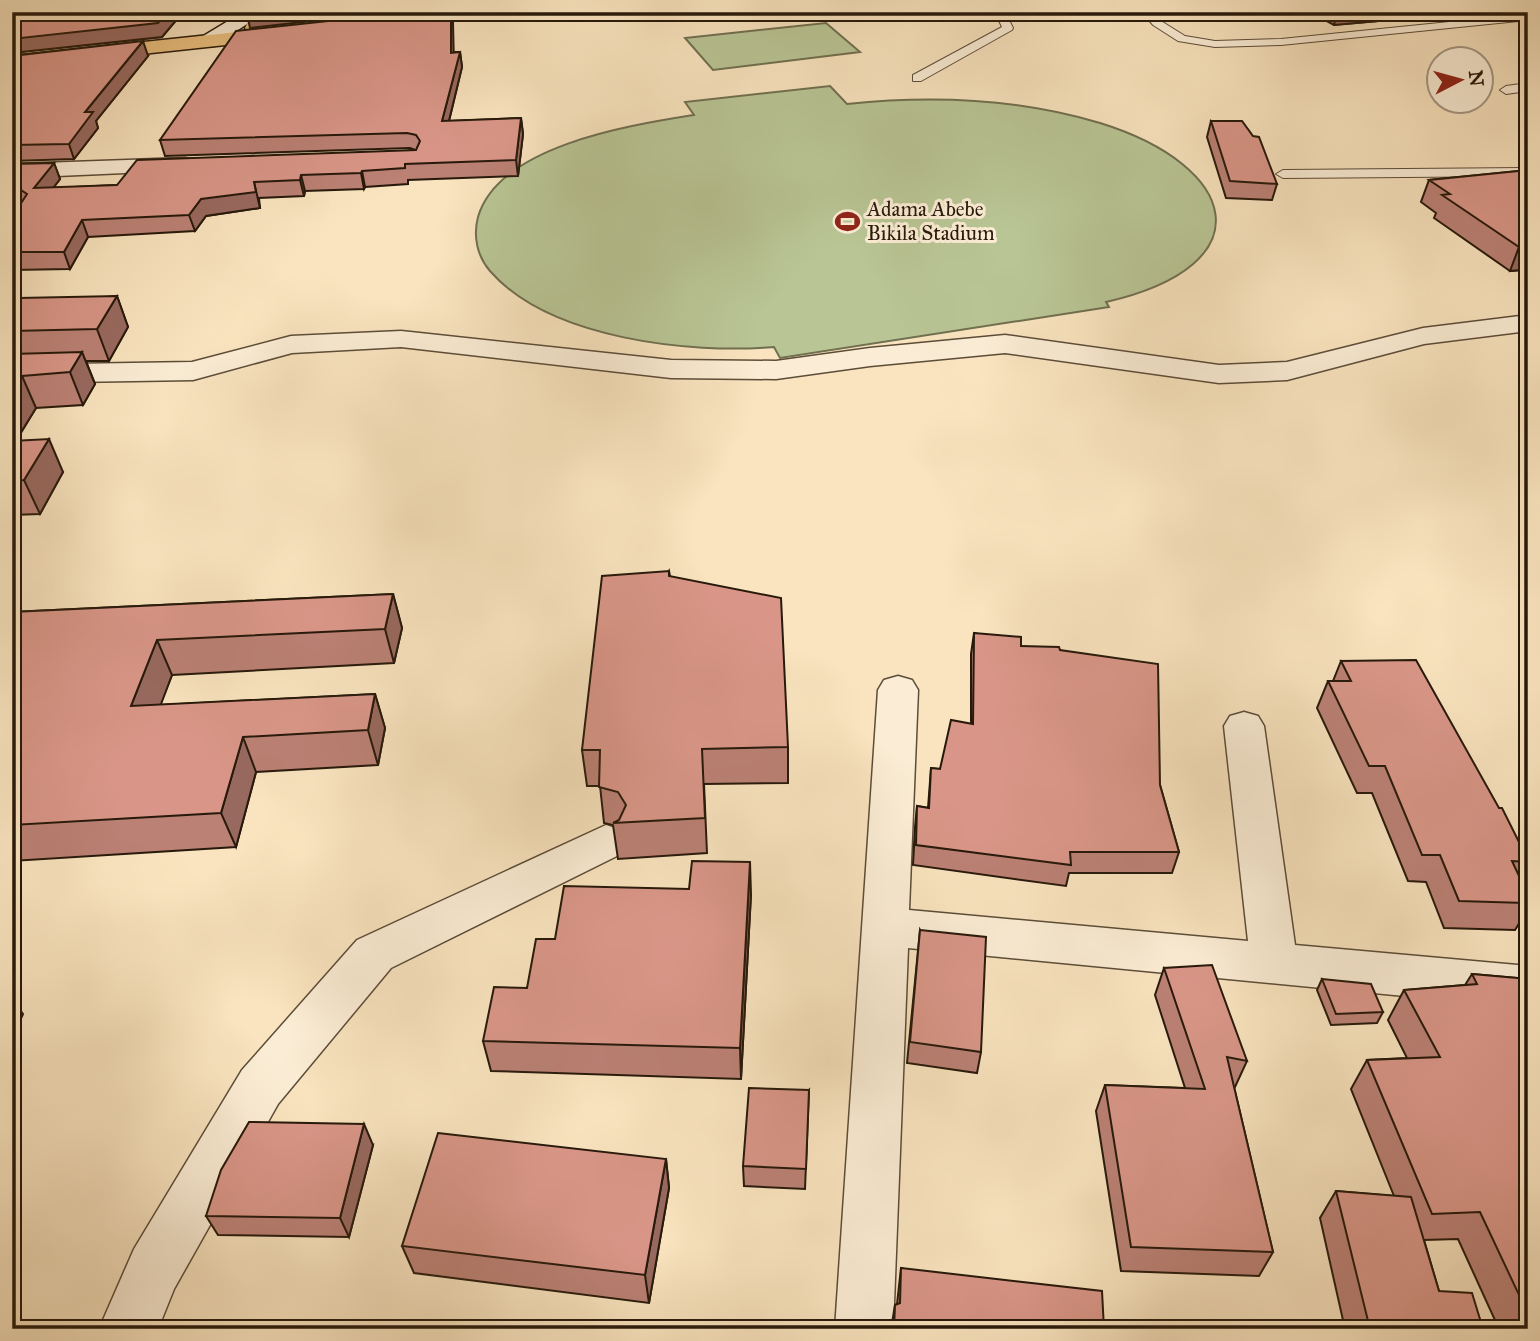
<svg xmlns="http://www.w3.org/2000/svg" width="1540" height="1341" viewBox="0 0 1540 1341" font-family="'IM FELL Great Primer',serif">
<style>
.green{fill:#b9c595;stroke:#706f50;stroke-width:2}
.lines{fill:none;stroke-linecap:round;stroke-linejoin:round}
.lane-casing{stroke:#5c4c38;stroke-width:2}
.street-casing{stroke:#5c4c38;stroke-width:3}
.secondary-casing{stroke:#27190b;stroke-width:3}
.primary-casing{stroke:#27190b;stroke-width:3}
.lane{fill:#fbedd5;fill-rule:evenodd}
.street{fill:#fbedd5;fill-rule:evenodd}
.secondary{fill:#fbedd5;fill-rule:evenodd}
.primary{fill:#ecc280;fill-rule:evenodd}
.wall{fill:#bb8175;stroke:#27190b;stroke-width:2}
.shaded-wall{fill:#98695f;stroke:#27190b;stroke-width:2}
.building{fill:#d99688;stroke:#27190b;stroke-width:2}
.labels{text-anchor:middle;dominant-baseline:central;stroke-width:6;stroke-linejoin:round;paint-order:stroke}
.far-poi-label{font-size:21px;fill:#27190b;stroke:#fbedd5;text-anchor:start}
</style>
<rect width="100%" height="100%" fill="#f9e4bf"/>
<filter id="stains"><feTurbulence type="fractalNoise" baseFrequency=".00286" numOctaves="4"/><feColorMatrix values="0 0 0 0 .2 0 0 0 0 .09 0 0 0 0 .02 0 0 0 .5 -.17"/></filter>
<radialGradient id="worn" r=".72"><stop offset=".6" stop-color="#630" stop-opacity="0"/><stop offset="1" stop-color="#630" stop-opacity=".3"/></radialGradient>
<path class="green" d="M826,23L860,52L713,70L685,38Z
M830,86L847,104C933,95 1017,98 1100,123C1239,166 1267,265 1106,302L1109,307L780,358L774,347C690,354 549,339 490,271C477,256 473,236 478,217C499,145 632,125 694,115L685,102Z"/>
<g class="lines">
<defs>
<path id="lane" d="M995,12H1005L1013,28L1012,30L921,81H913V75L1002,27Z
M1142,12H1153L1161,21L1185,36L1215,41L1281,39L1528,14V20L1281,45L1215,47L1178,41L1153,25Z
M1528,83V91L1506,94L1500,90L1506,86Z
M1528,168V176L1283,178L1276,174L1283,170Z"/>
<path id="street" d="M185,158L193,160L196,165L193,170L12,178V164Z
M1528,315V331L1424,344L1287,380L1219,383L1005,353L870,366L776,379L671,378L401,347L292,353L193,380L12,383V365L192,362L291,336L401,331L671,360L776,361L870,348L1005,335L1219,365L1287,362L1423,328Z
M898,676L912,680L918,690L909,910L1248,941L1224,726L1230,716L1244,712L1258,716L1264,726L1295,945L1528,966V1008L908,948L893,1329H835L878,690L884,680Z
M606,825L621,830L628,842L621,854L391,968L278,1104L174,1289L158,1329H99L134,1249L242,1070L357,940Z"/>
<path id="secondary" d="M243,12H265L214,46H200L198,42L200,38Z"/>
<path id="primary" d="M347,12H481L472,17L401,25L395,24L393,18L289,30L291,33L289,37L282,39L12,68V56L247,31L245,28L247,24L254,22Z"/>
</defs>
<use href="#lane" class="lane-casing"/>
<use href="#street" class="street-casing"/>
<use href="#secondary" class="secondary-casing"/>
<use href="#primary" class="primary-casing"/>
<use href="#lane" class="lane"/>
<use href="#street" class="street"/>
<use href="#secondary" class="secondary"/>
<use href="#primary" class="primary"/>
</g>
<path class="wall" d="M22,12H238L230,17L178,18L162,37L12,53V16Z
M412,12H452L453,22V52H460L462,67L449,121L521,118L523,134L518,176L408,180V184L365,187L364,189L305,191L304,196L259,198L260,208L206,216L195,231L88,237L70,269L12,270V217L22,202L12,195V164L54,163L60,179L53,188L117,185L415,150L410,148L165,156L160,140Z
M1310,12H1414L1412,18L1334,25Z
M12,56H148L96,121L98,128L74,159L12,161Z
M1211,121L1277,184L1272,200L1226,198L1207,137Z
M1528,170V273L1521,270L1510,271L1434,218L1436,213L1421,202L1429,180Z
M117,296L128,327L109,361H86L95,384L83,405L36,408L16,441L63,472L40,514L12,515V305Z
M669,571L670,576L788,747V783L704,784L707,853L618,859L613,825L604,823L600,786H587L582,750Z
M393,594L402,628L394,663L172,675L160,705L375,694L385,728L378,765L256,772L236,847L12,861V612Z
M974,633L1021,646L1060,650L1160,785L1179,852L1172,873H1069L1066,886L913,865L915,827L917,806L928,808L931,768L940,769L971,724V654Z
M1341,661L1528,860V863L1519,877L1528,895V909L1515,930L1444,928L1426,882L1408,881L1372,793H1357L1317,708L1328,681H1333Z
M751,894L741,1079L491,1071L483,1041L527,988L555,939Z
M920,930L981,1052L977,1073L907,1063Z
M1164,968L1247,1061L1235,1087H1234L1273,1252L1259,1276L1121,1271L1096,1111L1105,1085L1185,1088L1155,995Z
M1472,974L1528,979V1329H1499L1458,1239L1424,1240L1439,1291L1483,1329H1345L1320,1218L1336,1191L1394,1196L1351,1089L1367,1060L1407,1058L1388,1020L1404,990L1465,985Z
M1322,979L1383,1012L1377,1023L1331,1025L1317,990Z
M809,1090L805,1189L744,1186L743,1166Z
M373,1145L349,1237L218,1235L206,1216Z
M666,1159L669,1188L649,1303L414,1273L402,1246Z
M901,1268L1104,1329H891L895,1305L897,1304Z"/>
<path class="shaded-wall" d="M167,12H176L178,18L162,37L12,53V39Z
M229,12H238L230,17Z
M262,12H392L250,28L247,14Z
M451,12L453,22L454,67L451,53Z
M1337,12H1414L1412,18L1334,25Z
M143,41L148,56L96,121L98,128L74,159L69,144L85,112Z
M460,52L462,67L445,137L442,121Z
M521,118L523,134L518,176L516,160Z
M54,163L60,179L40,205L34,188Z
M362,171L365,187L364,189L361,173Z
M301,175L305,191L304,196L300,180Z
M254,182L260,208L206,216L195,231L189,215L201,199Z
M82,220L88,237L70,269L64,252Z
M1528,246V253L1521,270L1510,271L1519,247Z
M117,296L128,327L109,361L97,329Z
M82,352L95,384L83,405L70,372Z
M22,376L36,408L12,447V391Z
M49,439L63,472L40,514L24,480Z
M393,594L402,628L394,663L385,629Z
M157,640L172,675L147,741L131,706Z
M375,694L385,728L378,765L368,730Z
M243,737L256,772L236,847L221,813Z
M750,862L751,894L741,1079L740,1048Z
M12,998L23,1014L12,1039Z
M364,1124L373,1145L349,1237L340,1218Z
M666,1159L669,1188L649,1303L645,1275Z"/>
<path class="building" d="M22,12H167L158,23L12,39V16Z
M412,12H451V53L460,52L442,121L521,118L516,160L405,164V168L362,171L361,173L301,175L300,180L254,182L256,192L201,199L189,215L82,220L64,252H12V217L27,194L12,184V164L54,163L34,188L117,185L137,160L416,150L420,141L416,135L407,133L160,140L236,31Z
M143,41L85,112H93L69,144L12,145V56Z
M1211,121H1242L1253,136L1259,137L1277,184L1230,181Z
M1528,170V246L1519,247L1442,195L1450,194L1429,180Z
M117,296L97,329L12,331V305L19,298Z
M82,352L70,372L22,376L12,391V354Z
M49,439L24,480L12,481V441Z
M669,571V576L781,598L788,747L702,749L705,818L613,823L619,820L626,805L618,792L599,787L600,750H582L602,576Z
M393,594L385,629L157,640L131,706L375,694L368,730L243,737L221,813L12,825V757L16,749H12V612Z
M974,633L1021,637V646L1059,647L1060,650L1158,664L1160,785L1179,852H1070L1071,865L916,845L917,806L929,808L931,768L940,769L951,720L973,724Z
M1416,660L1499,808H1502L1528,860V862L1512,861L1528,895V903L1459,901L1440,855H1422L1385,766H1369L1328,681H1351L1341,661Z
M692,861L750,862L740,1048L483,1041L494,987L527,988L536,939H555L564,886L689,889Z
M920,930L986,937L981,1052L910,1042Z
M1212,965L1247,1061L1227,1057L1273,1252L1131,1247L1105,1085L1205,1089L1164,968Z
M1472,974L1528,979V1314L1480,1212L1432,1214L1367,1060L1440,1057L1404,990L1477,984Z
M1322,979L1371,984L1383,1012L1336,1014Z
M749,1088L809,1090L806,1169L743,1166Z
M249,1122L364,1124L340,1218L206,1216L221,1170Z
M438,1133L666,1159L645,1275L402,1246Z
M1336,1191L1411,1197L1439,1291L1472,1293L1483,1329H1370Z
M901,1268L1102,1291L1104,1329H894L895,1305L900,1303Z"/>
<defs>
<symbol id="stadium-bare" viewBox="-9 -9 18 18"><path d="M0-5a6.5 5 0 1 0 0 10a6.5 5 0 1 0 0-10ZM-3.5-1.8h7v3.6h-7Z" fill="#8f2418" stroke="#fbedd5" stroke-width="2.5" paint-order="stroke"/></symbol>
</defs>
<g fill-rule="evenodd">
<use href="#stadium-bare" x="830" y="204" width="35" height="35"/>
</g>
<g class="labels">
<g class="far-poi-label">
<text x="867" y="209">Adama Abebe<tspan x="867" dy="24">Bikila Stadium</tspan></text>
</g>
</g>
<rect width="1540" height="1341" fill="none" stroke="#f9e4bf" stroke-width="42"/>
<rect x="14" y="14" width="1512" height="1313" fill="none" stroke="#27190b" stroke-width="3.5"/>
<rect x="21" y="21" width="1498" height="1299" fill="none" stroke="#27190b" stroke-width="2"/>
<g transform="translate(1460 80) rotate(84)"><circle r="33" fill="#fbedd5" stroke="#a69884" stroke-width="2"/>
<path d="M0-5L12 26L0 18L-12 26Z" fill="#8f2418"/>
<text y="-10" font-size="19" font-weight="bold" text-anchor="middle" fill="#27190b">N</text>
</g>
<rect width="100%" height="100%" filter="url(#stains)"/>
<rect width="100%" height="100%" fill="url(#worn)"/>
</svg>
